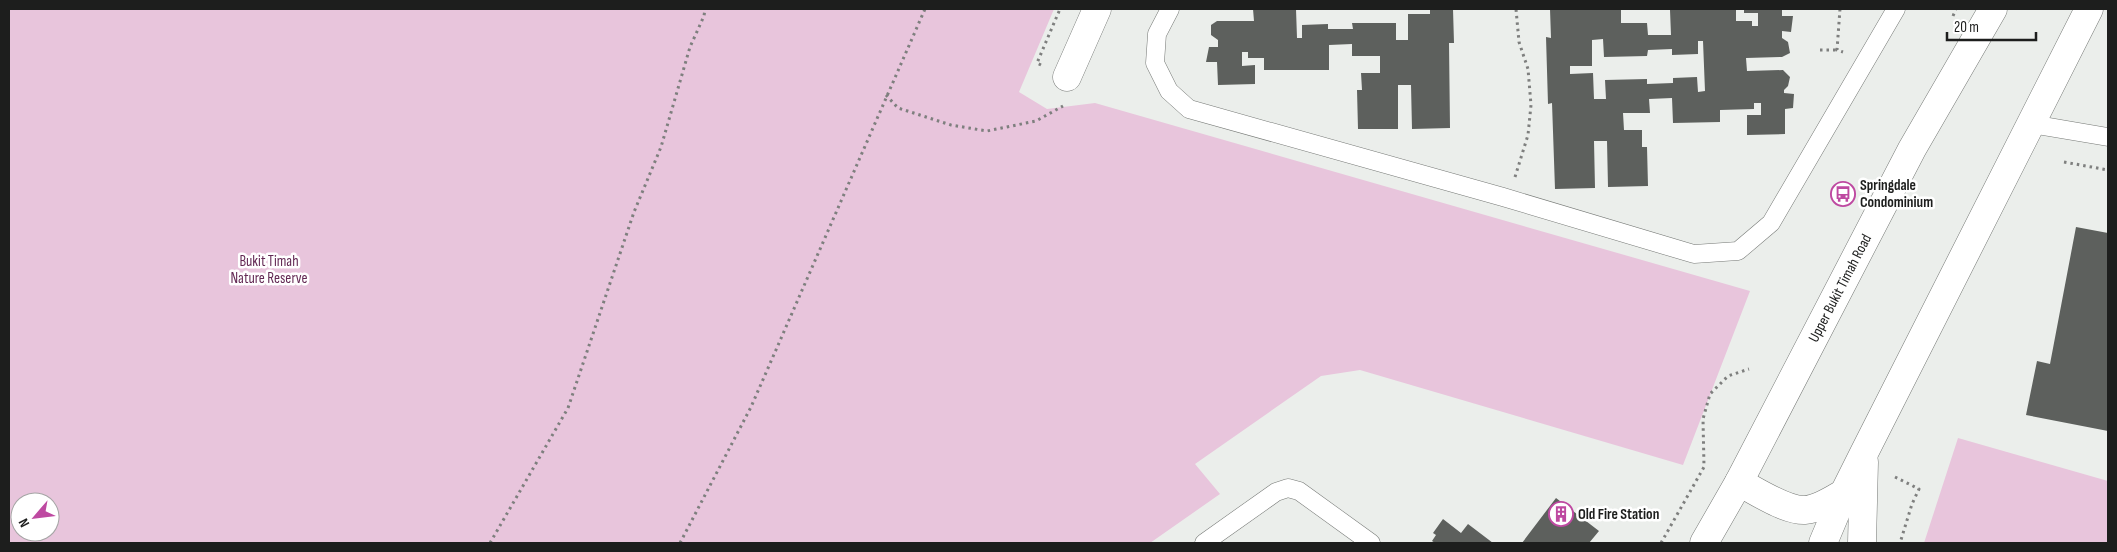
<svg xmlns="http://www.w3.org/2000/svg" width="2117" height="552" viewBox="0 0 2117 552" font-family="'Sofia Sans Condensed',sans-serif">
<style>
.green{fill:#e8c5dc;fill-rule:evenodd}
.building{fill:#5d605d;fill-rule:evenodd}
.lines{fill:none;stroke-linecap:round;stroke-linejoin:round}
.lane-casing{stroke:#767976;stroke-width:19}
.street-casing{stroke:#767976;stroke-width:29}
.highway-casing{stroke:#767976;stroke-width:29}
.path{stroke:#7e7f7e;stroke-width:3;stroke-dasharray:2.5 4;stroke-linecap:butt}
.lane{stroke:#fff;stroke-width:18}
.street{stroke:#fff;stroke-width:28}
.highway{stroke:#fff;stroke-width:28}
.labels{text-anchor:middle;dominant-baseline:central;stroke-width:5;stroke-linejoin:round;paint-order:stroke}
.poi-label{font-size:15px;font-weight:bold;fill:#1d1e1d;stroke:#fff;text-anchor:start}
.park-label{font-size:15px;fill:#632954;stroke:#fff}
.street-label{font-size:15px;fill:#1d1e1d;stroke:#fff}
</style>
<rect width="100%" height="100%" fill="#ebeeeb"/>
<path class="green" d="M9,9H1054L1019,92L1047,109L1095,103L1750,291L1683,465L1360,370L1321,376L1195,464L1220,494L1150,543H9ZM20,502H50V532H20Z
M1958,438L2108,481V543H1924Z"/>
<path class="building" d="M1253,9H1296L1297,38H1302V25L1328,24V29H1353L1352,23H1396V40H1408V14H1430V9H1453L1454,43H1449L1450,128L1412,129L1411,85H1398V129H1358L1357,90H1362L1361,73H1380V56H1352V44L1329,45V70H1264V58H1248V52H1242V66L1255,65V84L1218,85L1217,62H1206L1209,47H1218V40L1211,35V25L1217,21H1254Z
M1550,9H1621V23H1647L1648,35H1671L1670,10L1736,9V21H1752V26H1758V13H1744V9H1782V16H1793L1791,32L1782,31V38L1788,42L1790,53L1782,57L1746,58L1747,71L1783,70L1790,77L1788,86L1784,90V93L1794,94L1793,108L1785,109V134L1747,135V115H1761V103H1754V109L1720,110V122L1673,123L1672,98L1649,99L1650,113H1623L1624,130H1642V147H1647L1648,186L1608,187L1607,141H1594L1595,188L1555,189L1552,103L1548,104L1546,37L1551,38ZM1603,39L1604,57L1647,56L1648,50L1672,49V55L1698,54V41H1703L1705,91L1698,92L1697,77L1673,78V83L1647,84V79L1605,80L1606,99H1594L1593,73L1570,74V66H1592V40Z
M2076,227L2108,233V431L2026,415L2037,361L2050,364Z
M1556,498L1599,531L1589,543H1522Z
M1443,519L1461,533L1468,524L1493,543H1435L1432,541L1436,535L1433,533Z"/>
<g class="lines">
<defs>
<path id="lane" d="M1170,9L1157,34L1155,63L1169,91L1189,109L1503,197L1694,254L1738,251L1771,223L1896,9
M2032,124L2108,137
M1204,543L1276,492L1288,488L1299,491L1371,543"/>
<path id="street" d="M1067,77L1097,9"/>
<g id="highway">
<path d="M1739,482C1756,491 1786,511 1805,510C1819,509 1832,500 1844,493"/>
<path id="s1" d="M1704,543L1739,482L1912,149L1993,9"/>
<path d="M1823,543L1844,493L1864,453L2089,9"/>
<path d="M1862,543L1864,462"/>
</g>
</defs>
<use href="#lane" class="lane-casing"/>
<use href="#street" class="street-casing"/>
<use href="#highway" class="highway-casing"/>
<path class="path" d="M1840,9L1837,50L1843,52
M1953,16L1956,9
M1820,50H1837
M1041,65L1037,63L1060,9
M886,95L898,108L951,125L987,131L1036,121L1063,106
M2064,162L2108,170
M1515,177L1528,135L1531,105L1528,69L1519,42L1516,9
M1895,477L1919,489L1912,504L1900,543
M490,543L568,408L634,212L661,147L690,47L704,16L705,9
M680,543L751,407L925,9
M1661,543L1704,467L1703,419L1710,394L1728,376L1749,369"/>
<use href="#lane" class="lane"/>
<use href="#street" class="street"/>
<use href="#highway" class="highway"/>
</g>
<defs>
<symbol id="bus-ring" viewBox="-11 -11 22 22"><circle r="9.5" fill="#fff" stroke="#be49a1" stroke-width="1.5"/><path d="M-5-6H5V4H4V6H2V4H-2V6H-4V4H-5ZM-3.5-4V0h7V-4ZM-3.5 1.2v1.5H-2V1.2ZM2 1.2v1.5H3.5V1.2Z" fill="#be49a1"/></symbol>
<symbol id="building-ring" viewBox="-11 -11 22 22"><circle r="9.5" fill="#fff" stroke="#be49a1" stroke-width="1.5"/><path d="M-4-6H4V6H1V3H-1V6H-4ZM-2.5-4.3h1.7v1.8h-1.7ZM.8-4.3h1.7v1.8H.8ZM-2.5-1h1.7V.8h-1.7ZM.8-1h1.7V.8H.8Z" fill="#be49a1"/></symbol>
</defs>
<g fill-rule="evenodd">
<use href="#bus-ring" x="1829" y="180" width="28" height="28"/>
<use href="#building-ring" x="1547" y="500" width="28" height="28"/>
</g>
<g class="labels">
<g class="poi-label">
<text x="1860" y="185">Springdale<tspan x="1860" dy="17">Condominium</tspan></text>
<text x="1578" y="514">Old Fire Station</text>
</g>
<g class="park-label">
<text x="269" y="261">Bukit Timah<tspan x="269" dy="17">Nature Reserve</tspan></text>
</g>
<g class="street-label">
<text stroke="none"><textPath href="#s1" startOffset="289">Upper Bukit Timah Road</textPath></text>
</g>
</g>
<rect width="2117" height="552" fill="none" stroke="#1d1e1d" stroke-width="20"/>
<g transform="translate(35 517) rotate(242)"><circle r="24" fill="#ffffff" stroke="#a5a5a5"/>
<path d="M0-4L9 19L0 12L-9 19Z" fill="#be49a1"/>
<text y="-8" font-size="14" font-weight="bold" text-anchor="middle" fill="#1d1e1d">N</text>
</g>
<path d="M1947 32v8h89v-8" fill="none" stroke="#1d1e1d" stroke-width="2.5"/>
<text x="1954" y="32" font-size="15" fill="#1d1e1d" stroke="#ffffff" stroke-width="4" paint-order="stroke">20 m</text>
</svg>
